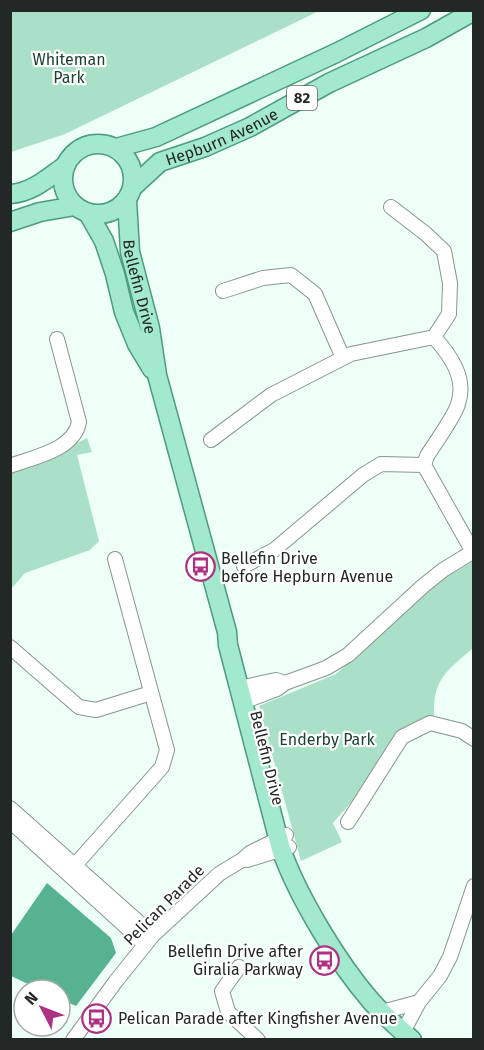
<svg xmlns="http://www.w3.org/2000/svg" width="484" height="1050" viewBox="0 0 484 1050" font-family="'Fira Sans',sans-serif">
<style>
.green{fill:#aae0c7}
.water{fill:#57b38f}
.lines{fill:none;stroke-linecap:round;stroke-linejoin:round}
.minor-casing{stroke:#86968f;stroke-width:16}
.major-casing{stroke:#4d9c7d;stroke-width:21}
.minor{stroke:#fff;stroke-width:14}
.major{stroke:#a2e9ce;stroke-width:18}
.labels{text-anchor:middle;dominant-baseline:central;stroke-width:4.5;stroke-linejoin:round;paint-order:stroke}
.shield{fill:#fff;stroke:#646866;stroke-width:1.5}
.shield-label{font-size:15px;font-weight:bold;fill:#222825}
.park-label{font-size:16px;fill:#1a4232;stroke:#fff}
.street-label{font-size:16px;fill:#222825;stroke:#fff}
.poi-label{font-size:16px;fill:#222825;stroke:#fff;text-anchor:start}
</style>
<rect width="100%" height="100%" fill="#eefff7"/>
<path class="green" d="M10,11L11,10L319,11L65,134L11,152Z
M87,438L92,452L77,455L99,541L90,550L25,573L11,589V471L68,448Z
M473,561V648C446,672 433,678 434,717L412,723L393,741L380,758L370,781L333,823L342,842L301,861L259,706L336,674L440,581Z"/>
<path class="water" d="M47,883L111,938L116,953L76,1006L60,999V990H41L11,976V935Z"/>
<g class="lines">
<defs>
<path id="minor" d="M391,207L426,234L444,251L450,283L449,314L434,337
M223,291L263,278L291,275L315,294L343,358
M211,440L271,395L351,354L434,337C450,355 467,378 458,404C455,416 435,443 427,456L424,465
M10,466C34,457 74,450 79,422L57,339
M244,566L274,550L363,475L381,464L424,465L473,552
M10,647L79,707L96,710L151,693
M239,688L276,680L285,683
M243,702L277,689L285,683L326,668L348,655L423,586L443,570L474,551
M10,808L153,935
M10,821L145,944
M348,822L402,737L430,723L462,731L474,739
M247,860L289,847
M68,873L162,767L167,750L115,559
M239,967L222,991L228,1012L258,1040
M382,1012L419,1002
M403,1032L419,1002L440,976L450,957L474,886
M73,1040L116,981L153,935L219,874L242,860L250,853L286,835"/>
<g id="major">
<circle cx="98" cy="179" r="35"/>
<path d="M116,148L156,137L336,53L421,10"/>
<path id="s1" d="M134,186L160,162L205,147L250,127L329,83L426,38L474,11"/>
<path d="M10,194C32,193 49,177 66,165"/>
<path id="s2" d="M127,200L130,252L150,328L157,375L227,632L228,645L281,849C298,897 338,963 371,1001C383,1015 398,1027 412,1040"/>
<path d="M88,213L104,241L115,274L124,312L137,344L152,369"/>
<path d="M10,222L40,212L75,206"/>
</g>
</defs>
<use href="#minor" class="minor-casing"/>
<use href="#major" class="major-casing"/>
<use href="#minor" class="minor"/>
<use href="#major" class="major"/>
</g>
<defs>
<symbol id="bus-ring" viewBox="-11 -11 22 22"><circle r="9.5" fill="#fff" stroke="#ae3284" stroke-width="1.5"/><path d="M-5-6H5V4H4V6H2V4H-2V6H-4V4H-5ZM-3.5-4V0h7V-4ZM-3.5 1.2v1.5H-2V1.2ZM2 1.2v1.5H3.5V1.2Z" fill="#ae3284"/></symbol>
</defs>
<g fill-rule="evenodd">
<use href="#bus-ring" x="184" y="550" width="33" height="33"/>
<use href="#bus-ring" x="308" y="944" width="33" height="33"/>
<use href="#bus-ring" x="80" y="1002" width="33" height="33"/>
</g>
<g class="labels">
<rect class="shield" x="287" y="86" width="30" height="24" rx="4.5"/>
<g class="shield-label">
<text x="302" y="98">82</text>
</g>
<g class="park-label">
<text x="69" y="59">Whiteman<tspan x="69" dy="18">Park</tspan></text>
<text x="327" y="739">Enderby Park</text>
</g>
<g class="street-label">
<text stroke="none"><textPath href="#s1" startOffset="102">Hepburn Avenue</textPath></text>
<text stroke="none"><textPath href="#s2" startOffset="88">Bellefin Drive</textPath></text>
<text transform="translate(267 758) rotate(76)">Bellefin Drive</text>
<text transform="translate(164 905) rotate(-45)">Pelican Parade</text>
</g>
<g class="poi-label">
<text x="221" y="558">Bellefin Drive<tspan x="221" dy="18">before Hepburn Avenue</tspan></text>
<text x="303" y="951" text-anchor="end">Bellefin Drive after<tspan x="303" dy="18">Giralia Parkway</tspan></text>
<text x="118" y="1018">Pelican Parade after Kingfisher Avenue</text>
</g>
</g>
<rect width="484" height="1050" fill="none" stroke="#222825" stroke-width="24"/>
<g transform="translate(42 1008) rotate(312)"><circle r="28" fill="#ffffff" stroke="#a7a9a8" stroke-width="1.5"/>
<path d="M0-4.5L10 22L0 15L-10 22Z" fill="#ae3284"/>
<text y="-9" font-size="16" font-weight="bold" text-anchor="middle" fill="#222825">N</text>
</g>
</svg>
